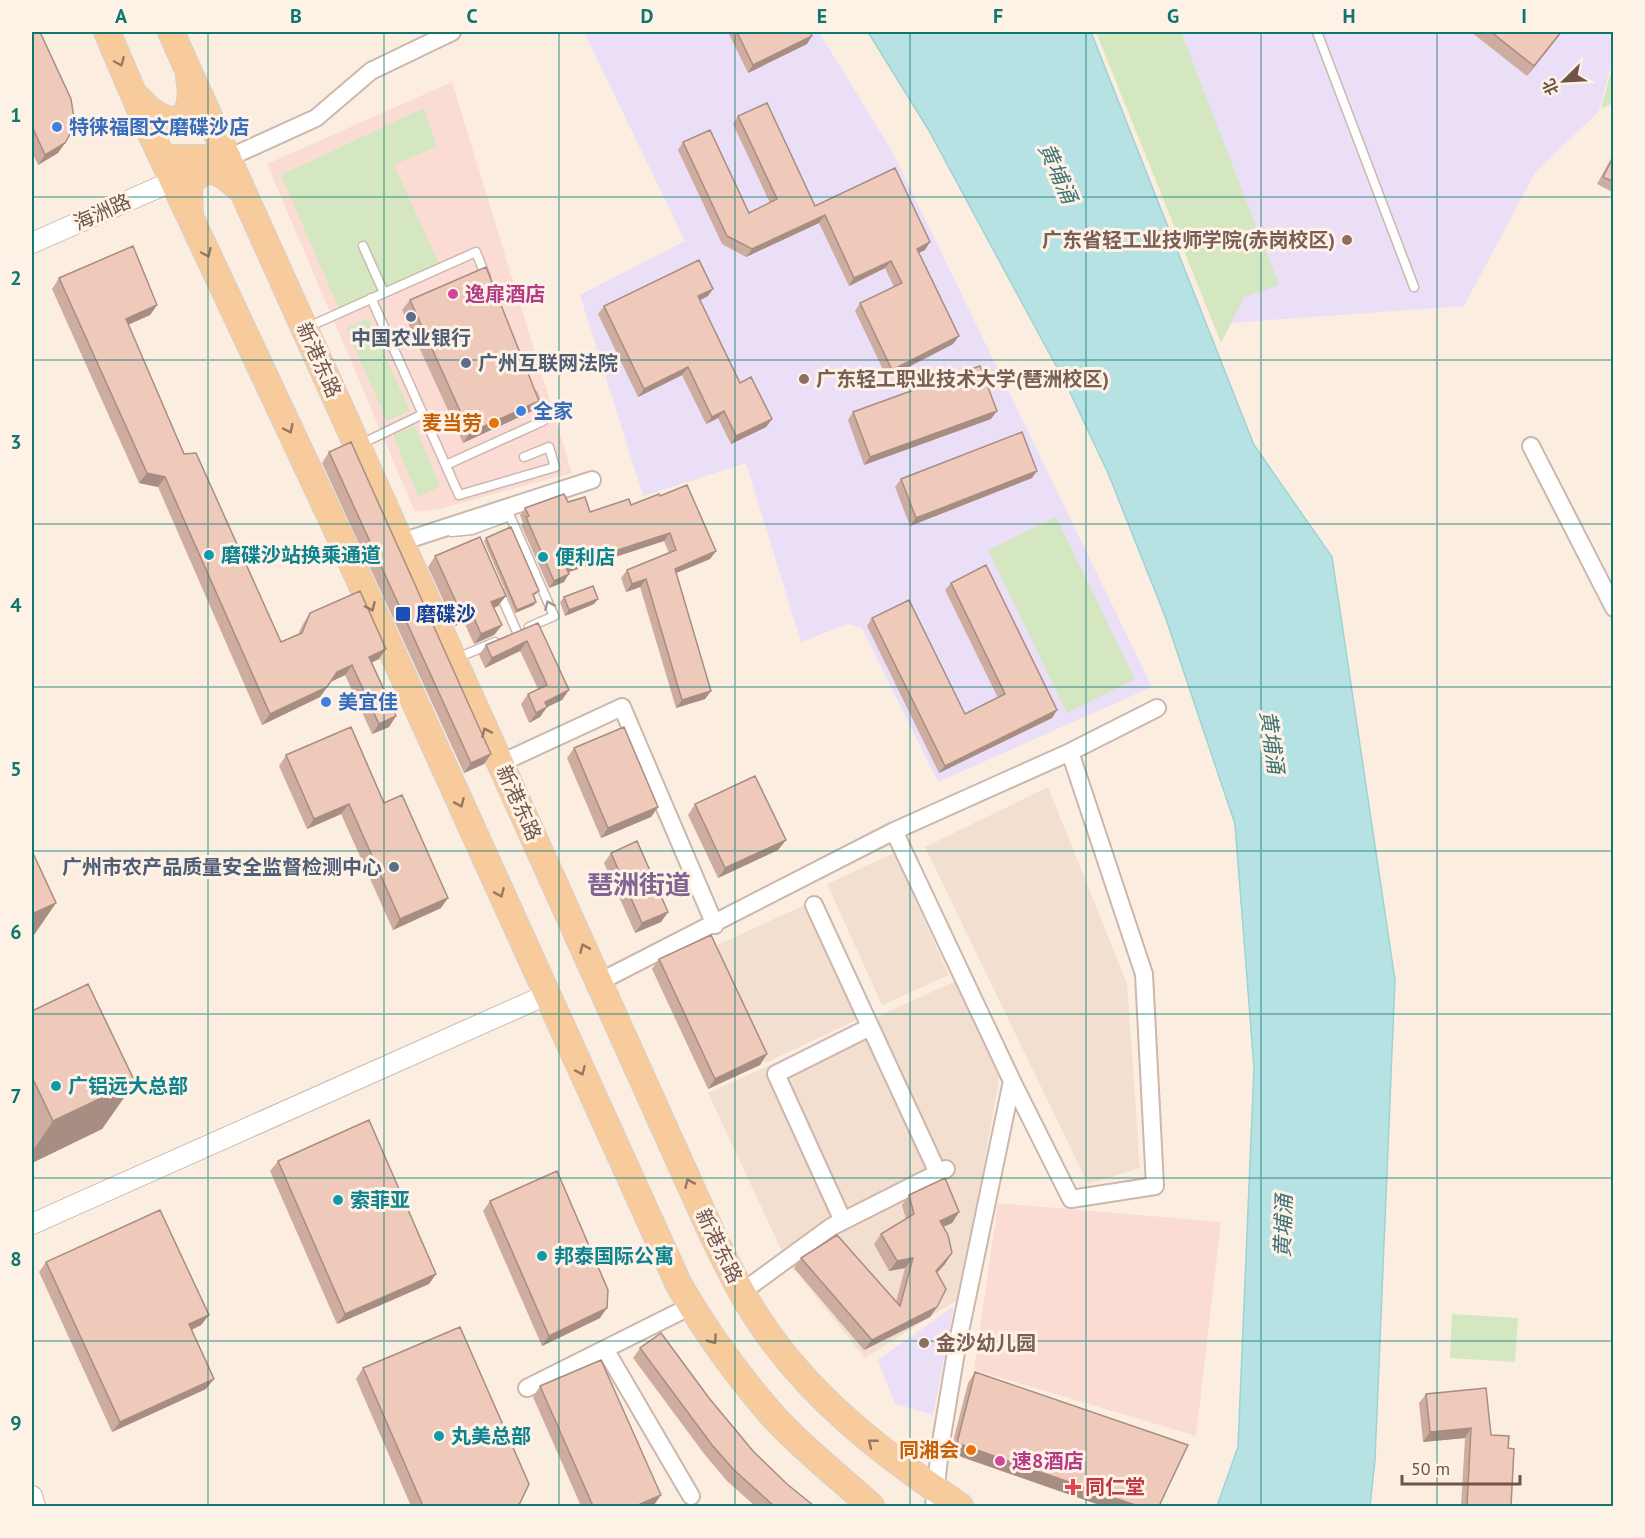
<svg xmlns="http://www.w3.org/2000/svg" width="1645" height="1538" viewBox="0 0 1645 1538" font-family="'PT Sans','Noto Sans SC',sans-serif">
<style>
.residential{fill:#f2dfd0}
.commercial{fill:#fbdcd5}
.education{fill:#ebdef7}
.green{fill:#d5e7c1}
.water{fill:#b7e2e3;stroke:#9ed2d4;stroke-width:1.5}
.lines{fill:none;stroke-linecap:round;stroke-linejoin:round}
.service-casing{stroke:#cdb7ac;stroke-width:11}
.minor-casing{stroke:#cdb7ac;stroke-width:20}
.tertiary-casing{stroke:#cdb7ac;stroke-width:22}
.primary-casing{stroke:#d7cfcc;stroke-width:28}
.service{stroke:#fff;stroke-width:8}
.minor{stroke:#fff;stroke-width:16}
.tertiary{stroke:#fff;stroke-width:20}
.primary{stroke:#f7cb9c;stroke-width:26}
.wall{fill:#ceada0}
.shaded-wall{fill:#a78d82}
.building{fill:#efc9ba;stroke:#a78d82;stroke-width:1.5}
.oneway{stroke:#997762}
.oneway2{stroke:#aa9892}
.grid{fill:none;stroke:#0f766e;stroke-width:1.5;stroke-opacity:0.55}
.shop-dot{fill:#3f7fe0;stroke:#fef2e7;stroke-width:2}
.education-dot{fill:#8d6e63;stroke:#fef2e7;stroke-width:2}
.hotel-dot{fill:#d1479c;stroke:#fef2e7;stroke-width:2}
.service-dot{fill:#5c6f8a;stroke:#fef2e7;stroke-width:2}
.food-dot{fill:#e8710a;stroke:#fef2e7;stroke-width:2}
.culture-dot{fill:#0f9aa8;stroke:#fef2e7;stroke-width:2}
.transit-dot{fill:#1a4fb4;stroke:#fef2e7;stroke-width:2}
.health-dot{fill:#e0444e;stroke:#fef2e7;stroke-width:2}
.labels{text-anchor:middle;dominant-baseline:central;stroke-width:6;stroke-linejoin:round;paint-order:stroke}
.shop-label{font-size:20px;font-weight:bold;fill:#366cbe;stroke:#fef2e7;text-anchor:start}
.street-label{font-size:20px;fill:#715349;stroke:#fef2e7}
.education-label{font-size:20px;font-weight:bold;fill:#785e54;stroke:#fef2e7;text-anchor:start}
.hotel-label{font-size:20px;font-weight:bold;fill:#b23c85;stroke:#fef2e7;text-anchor:start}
.service-label{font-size:20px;font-weight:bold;fill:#4e5e75;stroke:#fef2e7}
.food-label{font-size:20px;font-weight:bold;fill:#c56008;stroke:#fef2e7;text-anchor:end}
.culture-label{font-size:20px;font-weight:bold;fill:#0d838f;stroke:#fef2e7;text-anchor:start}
.transit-label{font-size:20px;font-weight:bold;fill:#164399;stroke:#fef2e7;text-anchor:start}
.health-label{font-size:20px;font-weight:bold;fill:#be3a42;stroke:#fef2e7;text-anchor:start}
.water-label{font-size:21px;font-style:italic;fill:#3e7376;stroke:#fef2e7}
.district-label{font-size:26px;font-weight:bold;fill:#7f6594;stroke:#fef2e7}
.neatline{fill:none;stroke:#0f766e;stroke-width:2}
.grid-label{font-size:20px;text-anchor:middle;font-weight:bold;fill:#0f766e}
</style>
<rect width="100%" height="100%" fill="#fbeee1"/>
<path class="residential" d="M1048,787L1127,984L1140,1168L1088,1184L925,847Z
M894,853L949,975L882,1005L827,884Z
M807,904L859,1019L765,1063L713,947Z
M958,980L1000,1074L960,1298L865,1358L785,1258L708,1093Z"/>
<path class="commercial" d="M452,82L572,473L443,508L415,512L267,164Z
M998,1203L1221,1222L1196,1436L974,1370Z"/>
<path class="education" d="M584,32H819L892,151L1152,687L938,782L862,628L848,624L801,642L746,463L643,496L580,295L685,241Z
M1109,32H1613V58L1599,111L1535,173L1464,306L1229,323Z
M954,1306L933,1415L895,1404L878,1360Z"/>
<path class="green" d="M1096,32H1181L1279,285L1244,297L1221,343Z
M1613,64V103L1601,109Z
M424,108L437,146L394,165L439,263L339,309L281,175Z
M368,318L410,411L387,421L346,328Z
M415,426L440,487L418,497L393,435Z
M1056,517L1135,679L1067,713L988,550Z
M1452,1314L1518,1318L1515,1362L1450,1358Z"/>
<path class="water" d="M868,32H1091L1254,445L1332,557L1395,980L1375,1460L1370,1506H1217L1238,1447L1254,1068L1235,824L1165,616L1108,473L1067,386L928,129Z"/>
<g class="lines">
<defs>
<path id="service" d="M1317,32L1414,287
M384,293L476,252L486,277
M371,298L459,495L555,467L549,447L524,457
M308,327L384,293L363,246
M361,444L423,414
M446,465L543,421L533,395
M452,532L472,530L510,516L554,616L529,627
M499,591L517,632
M457,658L495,642"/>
<path id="minor" d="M228,158L316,118L371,71L452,32
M1531,446L1614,608
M401,542L592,480
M501,763L622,707L715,925
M894,831L1012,1081L957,1346L940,1448L934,1506
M814,905L938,1173
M599,982L894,831L1070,752L1157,708
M1012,1081L1071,1199L1155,1186L1144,974L1070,752
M843,1221L776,1074L870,1027
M742,1292L831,1227L946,1169
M605,1349L691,1496
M527,1388L691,1306"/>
<path id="tertiary" d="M32,243L173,181
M32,1224L546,995
M32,1496L35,1506"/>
<path id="primary" d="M107,32L146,123L335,526L679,1285C706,1332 737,1375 773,1416C803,1449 838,1476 871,1506
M171,32L709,1227C723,1257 738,1288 756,1316C807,1396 883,1454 960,1506
M139,99C169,133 198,125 189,77
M163,158H228
M190,213L189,184C209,160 223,174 241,190"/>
</defs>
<use href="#service" class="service-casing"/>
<use href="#minor" class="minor-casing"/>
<use href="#tertiary" class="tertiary-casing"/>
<use href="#primary" class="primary-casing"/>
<use href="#service" class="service"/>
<use href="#minor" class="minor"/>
<use href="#tertiary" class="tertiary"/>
<use href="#primary" class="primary"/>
</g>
<path class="wall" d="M32,32L65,143L58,153L38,165L32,152Z
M728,32H810L807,44L748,73Z
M1471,32H1562L1527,76Z
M738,116L815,206L925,250L919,253L953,344L887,378L855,311L860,303L894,287L885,268L849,286L819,223L746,257L722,244L678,150L683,142L749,213L770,203L733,124Z
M1614,153V193L1597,184Z
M59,278L157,305L150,315L128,325L184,454L281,642L298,634L303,624L310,613L379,659L371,663L396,716L389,727L372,734L345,675L331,682L320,697L262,725L158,487L139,483L52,289Z
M708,296L700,300L740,383L772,419L766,427L731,444L718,418L706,424L682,375L638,397L598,314L604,306Z
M410,300L532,411L463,443L402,310Z
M853,412L991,419L864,465L848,420Z
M329,452L491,754L484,764L464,773L322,463Z
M1032,478L910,526L895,487L901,479Z
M660,496L716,551L710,559L676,573L711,691L705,699L676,708L640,587L626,592L621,578L627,570L669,553L664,541L568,572L564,582L549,588L521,525L523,523L520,515L525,508L568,502L590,512L631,505Z
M486,538L537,594L533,595L534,605L515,613L484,541Z
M435,556L498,606L494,608L502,625L494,635L474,644L464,622L455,626L428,567Z
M951,583L1057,710L1052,718L939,773L867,626L872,618L965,714L998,698L945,590Z
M564,597L598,599L594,604L565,616L560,602Z
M538,623L562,700L547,707L540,717L529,723L521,704L528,694L538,689L520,651L485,668L479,655L486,645Z
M574,748L658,807L651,817L601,838L567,758Z
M286,755L384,803L441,908L393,930L341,814L307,829L279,766Z
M695,804L786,840L778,850L718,878L688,815Z
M611,853L668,912L661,922L635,933L604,863Z
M659,959L767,1054L760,1065L708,1089L652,969Z
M32,1011L135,1082L102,1129L32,1163Z
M278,1161L436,1274L429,1284L337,1324L270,1171Z
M909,1195L959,1212L952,1223L943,1227L945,1264L937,1273V1307L930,1317L864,1350L794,1268L801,1258L896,1302L905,1268L889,1271L874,1244L881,1234L906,1219L902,1205Z
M490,1201L600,1318L542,1346L483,1211Z
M46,1262L209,1315L201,1325L191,1330L206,1389L112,1432L39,1272Z
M640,1348L709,1398L753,1451L787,1484L814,1506H755L727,1481L705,1455L633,1358Z
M363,1368L517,1506H411L356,1379Z
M975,1372L1159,1506L950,1453L968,1383Z
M540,1386L654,1505L652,1506H581L533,1397Z
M1426,1394L1491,1435L1508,1448L1511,1506H1461L1465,1438L1423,1442L1419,1403Z"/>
<path class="shaded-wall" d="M1561,32H1562L1527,76L1534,66Z
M812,36L807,44L748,73L753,65Z
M65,143L58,153L38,165L45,155Z
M825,215L819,223L746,257L752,249Z
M930,242L925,250L911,256L917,249Z
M891,261L885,268L849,286L854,278Z
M713,289L708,296L693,304L698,296Z
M157,305L150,315L118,329L126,319Z
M959,336L953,344L887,378L892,370Z
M688,367L682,375L638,397L644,389Z
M539,401L532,411L463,443L470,433Z
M724,411L718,418L706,424L712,417Z
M997,411L991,419L864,465L870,457Z
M772,419L766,427L731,444L736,436Z
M1037,471L1032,478L910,526L916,518Z
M147,473L165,477L158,487L139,483Z
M670,533L664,541L560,575L566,567Z
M716,551L710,559L669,576L675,569Z
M569,574L564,582L549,588L554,581Z
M646,579L640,587L626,592L632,584Z
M506,596L498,606L484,612L491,602Z
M598,599L594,604L565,616L569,610Z
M536,602L534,605L515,613L517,610Z
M471,611L464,622L455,626L462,615Z
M502,625L494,635L474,644L481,634Z
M527,641L520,651L485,668L492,658Z
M386,649L379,659L362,667L369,657Z
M352,665L345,675L330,682L337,672Z
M327,687L320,697L262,725L270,714Z
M569,690L562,700L547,707L540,717L529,723L545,702Z
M711,691L705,699L676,708L682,700Z
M1057,710L1052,718L939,773L945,766Z
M396,716L389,727L372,734L379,724Z
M491,754L484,764L464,773L471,763Z
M349,804L341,814L307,829L314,819Z
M658,807L651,817L601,838L608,828Z
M786,840L778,850L718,878L725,868Z
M448,898L441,908L393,930L400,919Z
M56,903L32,938V914Z
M668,912L661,922L635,933L642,923Z
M767,1054L760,1065L708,1089L715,1079Z
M135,1082L102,1129L32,1163V1152L53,1121Z
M959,1212L952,1223L933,1231L940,1221Z
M952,1253L945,1264L929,1281L936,1271Z
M913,1258L905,1268L889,1271L897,1261Z
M436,1274L429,1284L337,1324L345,1314Z
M937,1307L930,1317L864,1350L872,1340Z
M607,1308L600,1318L542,1346L549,1336Z
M209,1315L201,1325L181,1335L189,1324Z
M214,1379L206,1389L112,1432L120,1422Z
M1471,1428L1465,1438L1423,1442L1430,1432Z
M957,1443L1138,1506H1102L950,1453Z
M661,1495L654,1505L652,1506H636Z"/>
<path class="building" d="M32,32H40L71,99L75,125L65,143L45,155L32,126Z
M737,32H810L812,36L753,65Z
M1491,32H1561L1534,66Z
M767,103L815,206L895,168L930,242L917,249L959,336L892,370L860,303L902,283L891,261L854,278L825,215L752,249L727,236L683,142L710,130L749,213L777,199L738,116Z
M1614,156V182L1603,177Z
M133,246L157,305L126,319L184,454L196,453L281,642L302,633L310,613L360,591L386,649L369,657L396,716L379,724L352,665L337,672L327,687L270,714L165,477L147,473L59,278Z
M699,260L713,289L698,296L740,383L751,377L772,419L736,436L724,411L712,417L688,367L644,389L604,306Z
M486,267L539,401L470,433L410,300Z
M980,366L997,411L870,457L853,412Z
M1022,432L1037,471L916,518L901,479Z
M351,442L491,754L471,763L329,452Z
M687,485L716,551L675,569L711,691L682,700L646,579L632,584L627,570L676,550L670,533L566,567L569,574L554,581L526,517L529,516L525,508L564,494L568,502L585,497L590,512L629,499L631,505L659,494L660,496Z
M511,527L539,591L533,594L536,602L517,610L486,538Z
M480,537L506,596L491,602L502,625L481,634L471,611L462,615L435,556Z
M986,565L1057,710L945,766L872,618L909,600L965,714L1005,694L951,583Z
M593,586L598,599L569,610L564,597Z
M538,623L569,690L545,702L547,707L536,713L528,694L547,685L527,641L492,658L486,645Z
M351,727L384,803L402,795L448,898L400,919L349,804L314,819L286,755Z
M624,727L658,807L608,828L574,748Z
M755,776L786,840L725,868L695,804Z
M637,841L668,912L642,923L611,853Z
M32,851L56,903L32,914Z
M711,935L767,1054L715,1079L659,959Z
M88,984L135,1082L53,1121L32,1077V1011Z
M369,1120L436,1274L345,1314L278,1161Z
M557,1171L608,1290L607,1308L549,1336L490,1201Z
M945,1178L959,1212L940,1221L948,1235L952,1253L936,1271L946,1289L937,1307L872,1340L801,1258L837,1235L900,1306L913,1258L897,1261L881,1234L914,1214L909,1195Z
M160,1210L209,1315L189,1324L214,1379L120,1422L46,1262Z
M460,1327L529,1484L520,1503L516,1506H423L363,1368Z
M661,1333L709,1398L753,1451L787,1484L814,1506H774L734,1470L712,1445L640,1348Z
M601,1360L661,1495L636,1506H593L540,1386Z
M975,1372L1188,1445L1159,1506H1138L957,1443Z
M1486,1388L1491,1435L1509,1436L1508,1448L1514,1449L1511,1506H1467L1471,1428L1430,1432L1426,1394Z"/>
<defs><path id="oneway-chevron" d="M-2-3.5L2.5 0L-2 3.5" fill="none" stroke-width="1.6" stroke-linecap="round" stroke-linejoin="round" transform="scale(1.5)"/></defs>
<g class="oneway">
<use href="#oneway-chevron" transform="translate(120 62) rotate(67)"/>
<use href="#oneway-chevron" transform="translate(207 253) rotate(65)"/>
<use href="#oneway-chevron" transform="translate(289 429) rotate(65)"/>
<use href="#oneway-chevron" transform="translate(371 607) rotate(66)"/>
<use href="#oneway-chevron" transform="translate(486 732) rotate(-114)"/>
<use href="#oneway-chevron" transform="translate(460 803) rotate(66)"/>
<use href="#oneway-chevron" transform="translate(500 893) rotate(66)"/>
<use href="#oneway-chevron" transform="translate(584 948) rotate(-114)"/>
<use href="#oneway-chevron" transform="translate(581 1071) rotate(66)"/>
<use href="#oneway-chevron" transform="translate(689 1183) rotate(-114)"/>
<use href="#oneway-chevron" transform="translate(713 1340) rotate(55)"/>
<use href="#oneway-chevron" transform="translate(872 1443) rotate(-141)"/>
</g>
<use class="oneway2" href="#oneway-chevron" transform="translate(549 605) rotate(-114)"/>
<path class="grid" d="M208,32V1506M384,32V1506M559,32V1506M735,32V1506M910,32V1506M1086,32V1506M1261,32V1506M1437,32V1506M32,197H1614M32,360H1614M32,524H1614M32,687H1614M32,851H1614M32,1014H1614M32,1178H1614M32,1341H1614"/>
<g class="shop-dot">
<circle cx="57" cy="127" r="6"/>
<circle cx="521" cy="411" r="6"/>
<circle cx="326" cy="702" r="6"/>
</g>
<g class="education-dot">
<circle cx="1347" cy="240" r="6"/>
<circle cx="804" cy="379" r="6"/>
<circle cx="924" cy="1343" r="6"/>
</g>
<g class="hotel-dot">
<circle cx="453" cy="294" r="6"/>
<circle cx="1000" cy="1461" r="6"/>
</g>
<g class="service-dot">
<circle cx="411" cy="317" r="6"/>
<circle cx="466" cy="363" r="6"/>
<circle cx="394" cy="867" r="6"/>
</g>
<g class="food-dot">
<circle cx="494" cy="423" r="6"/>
<circle cx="971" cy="1450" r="6"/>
</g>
<g class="culture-dot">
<circle cx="209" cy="555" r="6"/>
<circle cx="543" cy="557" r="6"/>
<circle cx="56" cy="1086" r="6"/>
<circle cx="338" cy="1200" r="6"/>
<circle cx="542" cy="1256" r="6"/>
<circle cx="439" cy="1436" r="6"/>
</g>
<rect class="transit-dot" x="395" y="606" width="16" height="16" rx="3"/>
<path class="health-dot" d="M1070 1478h6v6h6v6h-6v6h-6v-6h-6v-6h6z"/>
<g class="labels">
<g class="shop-label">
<text x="69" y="127">特徕福图文磨碟沙店</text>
<text x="533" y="411">全家</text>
<text x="338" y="702">美宜佳</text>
</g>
<g class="street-label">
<text transform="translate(102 212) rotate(-24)">海洲路</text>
<text transform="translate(319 360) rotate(66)">新港东路</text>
<text transform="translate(519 803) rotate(66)">新港东路</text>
<text transform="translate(719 1246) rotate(64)">新港东路</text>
</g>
<g class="education-label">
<text x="1335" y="240" text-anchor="end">广东省轻工业技师学院(赤岗校区)</text>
<text x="816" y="379">广东轻工职业技术大学(琶洲校区)</text>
<text x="936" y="1343">金沙幼儿园</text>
</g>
<g class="hotel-label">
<text x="465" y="294">逸扉酒店</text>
<text x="1012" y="1461">速8酒店</text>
</g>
<g class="service-label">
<text x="411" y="338">中国农业银行</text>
<text x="478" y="363" text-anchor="start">广州互联网法院</text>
<text x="382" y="867" text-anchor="end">广州市农产品质量安全监督检测中心</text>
</g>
<g class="food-label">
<text x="482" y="423">麦当劳</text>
<text x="959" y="1450">同湘会</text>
</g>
<g class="culture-label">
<text x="221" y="555">磨碟沙站换乘通道</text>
<text x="555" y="557">便利店</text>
<text x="68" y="1086">广铝远大总部</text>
<text x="350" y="1200">索菲亚</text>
<text x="554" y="1256">邦泰国际公寓</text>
<text x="451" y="1436">丸美总部</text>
</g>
<g class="transit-label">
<text x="416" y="614">磨碟沙</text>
</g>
<g class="health-label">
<text x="1085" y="1487">同仁堂</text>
</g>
<g class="water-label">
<text transform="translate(1058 173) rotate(66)">黄埔涌</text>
<text transform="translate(1272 742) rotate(82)">黄埔涌</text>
<text transform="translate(1283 1226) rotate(-88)">黄埔涌</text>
</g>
<g class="district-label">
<text x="639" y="884">琶洲街道</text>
</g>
</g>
<rect width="1645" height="1538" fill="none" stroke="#fef2e7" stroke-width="66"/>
<g transform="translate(1564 81) rotate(246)" stroke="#fef2e7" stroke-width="4.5" paint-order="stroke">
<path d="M0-4.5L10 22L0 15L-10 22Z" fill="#715349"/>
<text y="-9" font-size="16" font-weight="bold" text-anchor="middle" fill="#715349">北</text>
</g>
<path d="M1402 1475v9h118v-9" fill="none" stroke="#715349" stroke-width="3"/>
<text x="1411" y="1475" font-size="18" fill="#715349" stroke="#fef2e7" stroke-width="4.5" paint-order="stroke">50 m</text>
<rect x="33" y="33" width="1579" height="1472" class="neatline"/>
<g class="grid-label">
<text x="121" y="23">A</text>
<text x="296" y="23">B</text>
<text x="472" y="23">C</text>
<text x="647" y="23">D</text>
<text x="822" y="23">E</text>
<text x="998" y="23">F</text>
<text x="1173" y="23">G</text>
<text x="1349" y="23">H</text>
<text x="1524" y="23">I</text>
<text x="16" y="122">1</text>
<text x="16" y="285">2</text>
<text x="16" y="449">3</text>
<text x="16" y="612">4</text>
<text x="16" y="776">5</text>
<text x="16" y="939">6</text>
<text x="16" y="1103">7</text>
<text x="16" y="1266">8</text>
<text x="16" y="1430">9</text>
</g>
</svg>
